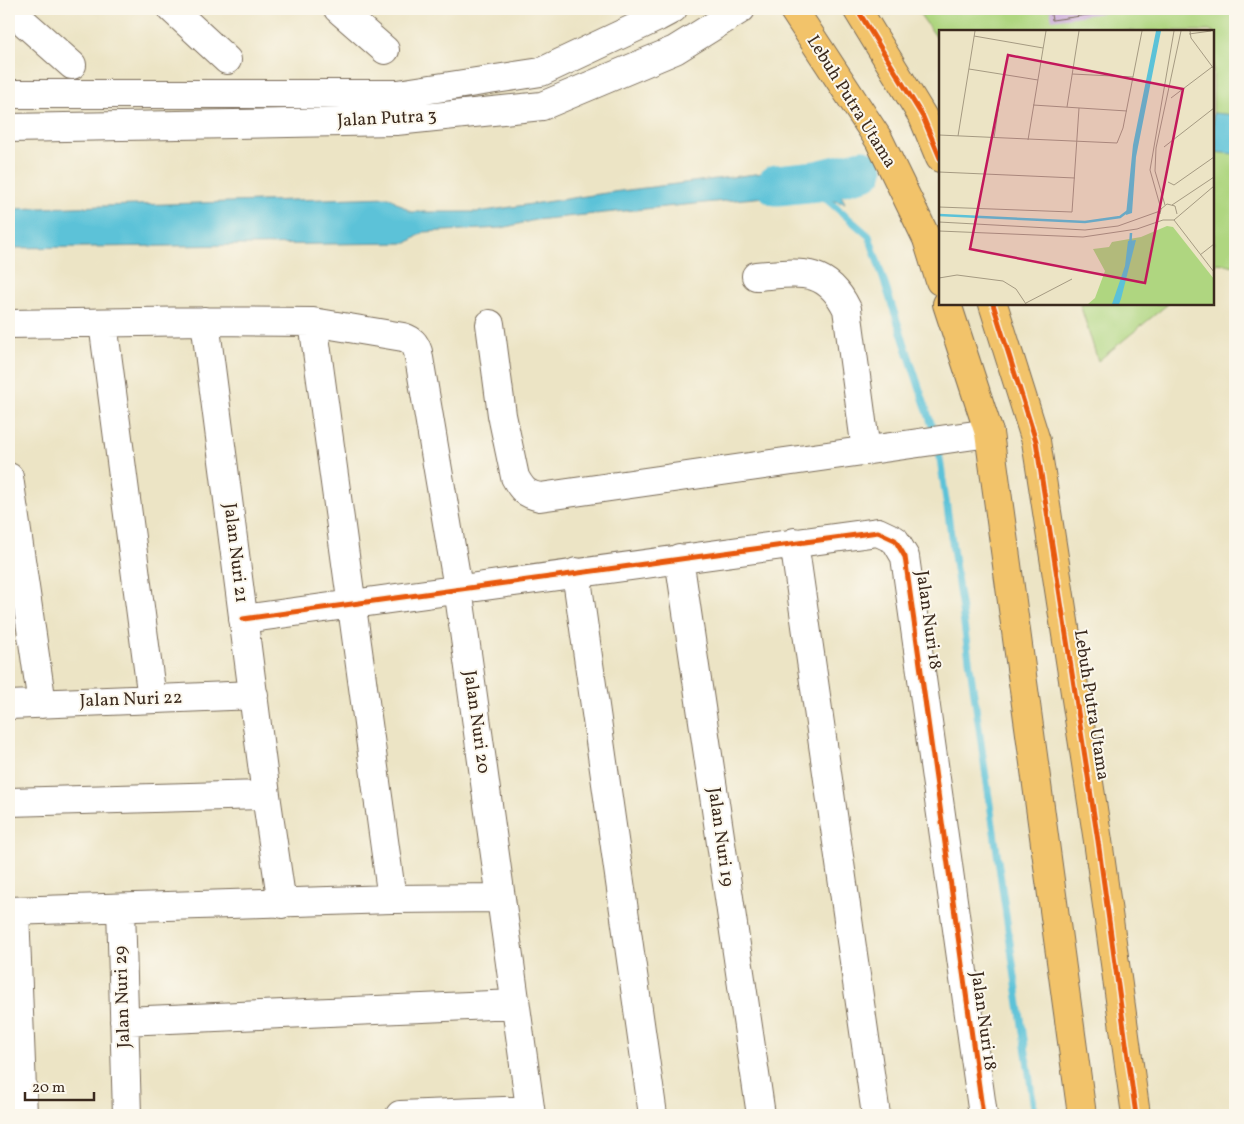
<svg xmlns="http://www.w3.org/2000/svg" width="1244" height="1124" viewBox="0 0 1244 1124" font-family="Vollkorn,serif">
<style>
.green{fill:#afd680;stroke:#75804f}
.water{fill:#5bc2d8;stroke:#4b767b}
.lines{fill:none;stroke-linecap:round;stroke-linejoin:round}
.stream{stroke:#5bc2d8;stroke-width:7}
.river{stroke:#5bc2d8;stroke-width:41}
.building{fill:#c09cd4}
.minor-casing{stroke:#796b58;stroke-width:30}
.major-casing{stroke:#796b58;stroke-width:30}
.minor{stroke:#fff;stroke-width:28}
.major{stroke:#f2c36a;stroke-width:28}
.cycleway-casing{stroke:#fbf7ec;stroke-width:8}
.cycleway{stroke:#e8590c;stroke-width:5}
.labels{text-anchor:middle;dominant-baseline:central;stroke-width:4;stroke-linejoin:round;paint-order:stroke}
.street-label{font-size:18px;fill:#3b2a1e;stroke:#fbf7ec}
.inset-river{fill:none;stroke:#5bc2d8;stroke-width:2.5}
.inset-road{fill:none;stroke:#a59a82;stroke-width:1}
.view{fill:#c2185b;fill-opacity:0.15;stroke:#c2185b;stroke-width:2.5}
.inset-edge{fill:none;stroke:#3b2a1e;stroke-width:2.5}
</style>
<rect width="100%" height="100%" fill="#fbf7ec"/>
<filter id="ink" filterUnits="userSpaceOnUse"><feTurbulence type="fractalNoise" baseFrequency=".02" numOctaves="2"/><feDisplacementMap in="SourceGraphic" scale="10" xChannelSelector="R" yChannelSelector="G"/><feConvolveMatrix kernelMatrix="1 2 1 2 8 2 1 2 1" color-interpolation-filters="sRGB"/></filter>
<filter id="wash" filterUnits="userSpaceOnUse"><feTurbulence type="fractalNoise" baseFrequency=".0096" numOctaves="4" result="noise"/><feDisplacementMap in="SourceGraphic" scale="20" xChannelSelector="R" yChannelSelector="G"/><feGaussianBlur stdDeviation="1.12" result="paint"/><feColorMatrix in="noise" values="0 0 0 0 0 0 0 0 0 0 0 0 0 0 0 0 0 1.4 0 .05"/><feComposite in="paint" operator="in"/></filter>
<g filter="url(#wash)">
<rect width="100%" height="100%" fill="#ece4c5"/>
<path class="green" d="M916,9H1235V266L1218,263L1213,267V31H940V42Z
M1080,304H1168L1098,361Z"/>
<path class="water" d="M1213,113L1235,115V154L1213,152Z
M826,165L845,203L794,194L535,220L502,228L424,232L407,243L9,248V209L389,197L411,212H478L613,192Z"/>
<g class="lines">
<path class="stream" d="M822,192L826,199L869,236L935,435
M938,445L1035,1115"/>
<path class="river" d="M777,185L817,181L863,170"/>
</g>
<g id="blocks">
<path class="building" d="M1050,9H1124V10L1052,20Z"/>
</g>
</g>
<g filter="url(#ink)">
<use href="#blocks" fill-opacity="0" stroke="#796b58" stroke-width="1"/>
<g class="lines">
<defs>
<path id="minor" d="M9,9L72,65
M172,9L227,60
M338,9L385,50
M9,94H398L541,72L658,17L673,9
M9,128L396,121L542,106L675,50L741,9
M756,276C797,273 826,265 847,309L866,451
M205,321L266,795L282,904
M313,322L392,899
M103,323L152,699
M9,324L205,321L313,322L403,337C412,340 415,343 418,352L458,588L531,1115
M490,324L502,415L515,477C522,490 526,494 540,497L989,433
M9,477L42,704
M794,542L876,1115
M679,558L761,1115
M576,572L653,1115
M243,619L878,532L895,540L905,557L983,1115
M9,705L254,695
M9,802L266,795
M121,908L127,1115
M9,911L392,899L500,898
M15,911L23,1115
M124,1021L515,1004
M400,1115L530,1110"/>
<path id="major" d="M793,9L879,140L927,239L940,281
M857,9L923,117L940,158
M947,304L989,433L1082,1115
M993,304L1036,441L1098,841L1136,1115"/>
</defs>
<use href="#minor" class="minor-casing"/>
<use href="#major" class="major-casing"/>
<use href="#minor" class="minor"/>
<use href="#major" class="major"/>
<defs>
<path id="cycleway" d="M857,9L923,117L940,158
M993,304L1036,441L1098,841L1136,1115
M243,619L878,532L895,540L905,557L983,1115"/>
</defs>
<use href="#cycleway" class="cycleway-casing"/>
<use href="#cycleway" class="cycleway"/>
</g>
</g>
<g class="labels">
<g class="street-label">
<text transform="translate(851 102) rotate(58)">Lebuh Putra Utama</text>
<text transform="translate(387 119) rotate(-3)">Jalan Putra 3</text>
<text transform="translate(235 553) rotate(83)">Jalan Nuri 21</text>
<text transform="translate(928 620) rotate(82)">Jalan Nuri 18</text>
<text transform="translate(131 700) rotate(-2)">Jalan Nuri 22</text>
<text transform="translate(1091 705) rotate(81)">Lebuh Putra Utama</text>
<text transform="translate(476 722) rotate(82)">Jalan Nuri 20</text>
<text transform="translate(720 837) rotate(82)">Jalan Nuri 19</text>
<text transform="translate(123 997) rotate(-92)">Jalan Nuri 29</text>
<text transform="translate(983 1021) rotate(82)">Jalan Nuri 18</text>
</g>
</g>
<g transform="translate(939 30)">
<rect width="275" height="275" fill="#ece4c5"/>
<path d="M228,196L234,197L275,249V274H149L156,268L166,241L154,219L170,217L173,212L202,207Z" fill="#afd680"/>
<path d="M217,1H222L197,127L193,183L187,185L194,115ZM197,210L182,269L180,274H173L186,236L189,211Z" fill="#5bc2d8"/>
<path class="inset-river" d="M0,185L146,192L181,187L189,181M191,218L192,203"/>
<path class="inset-road" d="M251,1L252,8L275,39M250,4L272,1M35,6L104,18M30,39L99,50M133,44L194,47M232,68L273,37M94,75L188,81M128,77L140,1M0,105L178,113L184,98L203,1M19,106L36,1M55,108L63,53M89,110L107,1M225,117L275,78M0,142L136,148M229,152L235,155L275,127M226,175L216,141L217,118L242,1M233,175L275,147M0,177L133,182L140,78M222,179L211,140L235,1M221,184L222,179L228,174L236,176L238,184M224,190H235L275,156M235,190L275,242M0,192L146,200L179,196L221,181M0,201L144,207L198,199L224,190M261,225L275,214M0,248L18,245L64,251L77,259L87,274M87,273L133,249"/>
<path class="view" d="M69,25L244,59L206,253L31,219Z"/>
<rect width="275" height="275" class="inset-edge"/>
</g>
<rect width="1244" height="1124" fill="none" stroke="#fbf7ec" stroke-width="30"/>
<path d="M25 1092v8h69v-8" fill="none" stroke="#3b2a1e" stroke-width="2.5"/>
<text x="32" y="1092" font-size="15" fill="#3b2a1e" stroke="#fbf7ec" stroke-width="4" paint-order="stroke">20 m</text>
</svg>
